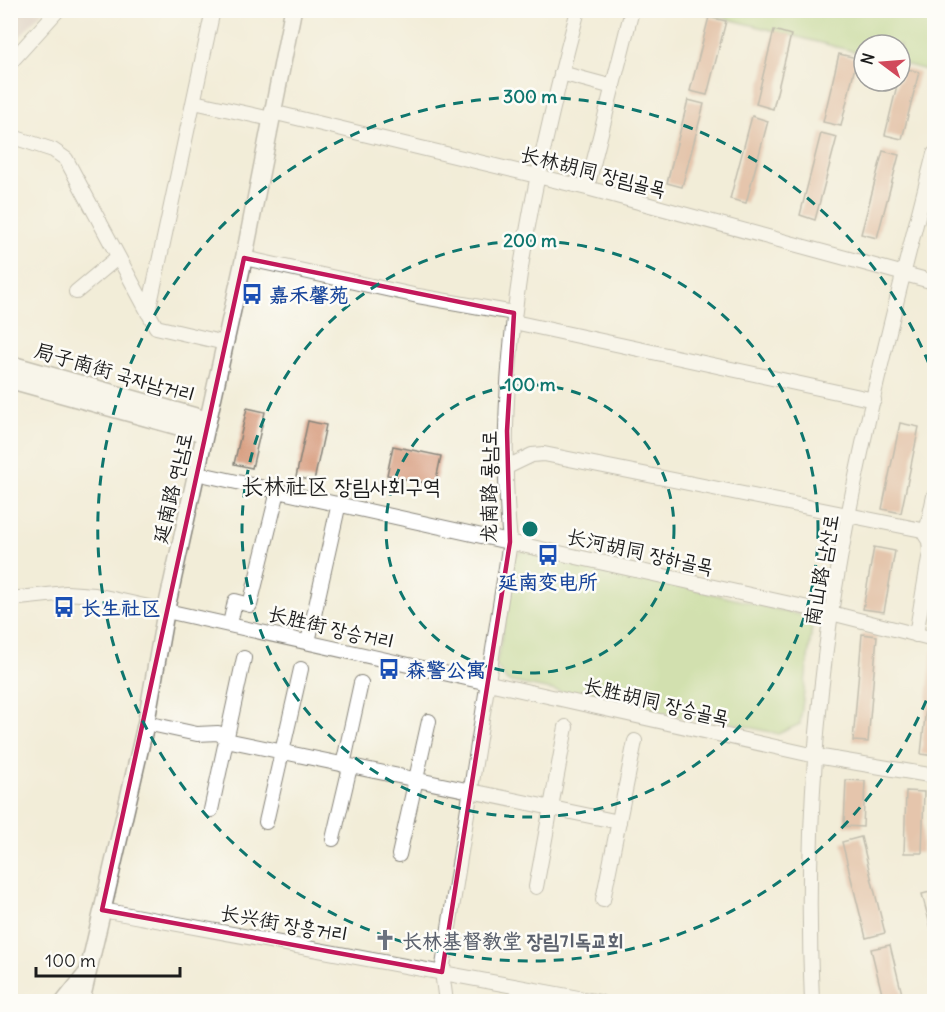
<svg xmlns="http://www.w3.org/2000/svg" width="945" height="1012" viewBox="0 0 945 1012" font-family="Delius,'LXGW WenKai TC','Poor Story',sans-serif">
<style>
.industrial{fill:#d0c0bc}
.green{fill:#aad17b;stroke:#63764c;stroke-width:1.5}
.building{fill:#d49576}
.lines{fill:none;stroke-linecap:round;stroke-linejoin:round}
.minor-casing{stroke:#87847a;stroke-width:16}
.major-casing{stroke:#87847a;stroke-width:19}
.minor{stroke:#fff;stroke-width:14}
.major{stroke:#fff;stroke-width:16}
.marked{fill:none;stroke:#c2185b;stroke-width:4.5;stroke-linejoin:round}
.ring{fill:none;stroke:#0f766e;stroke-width:3;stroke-dasharray:10 8}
.labels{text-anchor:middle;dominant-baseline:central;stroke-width:5;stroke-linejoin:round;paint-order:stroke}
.street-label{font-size:20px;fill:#1c1c1c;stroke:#fdfcf7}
.transit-label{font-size:20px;font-weight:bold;fill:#164399;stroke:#fdfcf7;text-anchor:start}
.worship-label{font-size:20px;font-weight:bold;fill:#5b616d;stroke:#fdfcf7;text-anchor:start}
.quarter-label{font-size:22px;fill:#1c1c1c;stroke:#fdfcf7}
.centre{fill:#0f766e;stroke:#fdfcf7;stroke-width:3}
.ring-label{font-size:18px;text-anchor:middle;font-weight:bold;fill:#0f766e;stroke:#fdfcf7;stroke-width:5;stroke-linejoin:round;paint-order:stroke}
</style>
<rect width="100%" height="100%" fill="#fdfcf7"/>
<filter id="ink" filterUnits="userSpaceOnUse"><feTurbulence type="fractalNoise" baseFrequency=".0167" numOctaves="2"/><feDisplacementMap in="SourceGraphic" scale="12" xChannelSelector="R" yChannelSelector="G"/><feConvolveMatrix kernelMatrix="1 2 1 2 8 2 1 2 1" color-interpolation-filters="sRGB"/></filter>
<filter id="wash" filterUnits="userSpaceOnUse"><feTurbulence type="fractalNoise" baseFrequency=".008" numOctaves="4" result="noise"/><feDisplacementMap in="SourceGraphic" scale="24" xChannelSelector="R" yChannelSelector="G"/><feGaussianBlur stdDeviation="1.35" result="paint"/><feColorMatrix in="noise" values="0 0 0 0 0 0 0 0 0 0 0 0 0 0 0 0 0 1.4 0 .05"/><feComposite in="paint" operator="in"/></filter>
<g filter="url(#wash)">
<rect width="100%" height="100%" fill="#f2edd8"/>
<path class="industrial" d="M11,10L43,11L11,46L10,11Z"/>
<path class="green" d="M697,11H934V52L930,71L900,63V45H864V54Z
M526,549L813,618L800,724L778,734L703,716L699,720L507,681L496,665L513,582V556Z"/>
<g id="blocks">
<path class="building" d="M709,17L726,21L707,95L690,91Z
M774,30L791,35L773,109L756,104Z
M839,54L857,58L841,126L823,122Z
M901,67L919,72L902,139L885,135L898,81H900Z
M688,100L704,104L682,187L667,183Z
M752,116L768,121L746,203L730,199Z
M821,133L837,137L815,220L800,215Z
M883,151L899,155L877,238L861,234Z
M247,408L265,412L252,468L234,464Z
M308,421L326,425L314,481L296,477Z
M900,423L919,427L901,513L882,509Z
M393,446L441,456L435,485L387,475Z
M874,547L895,551L884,612L863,609Z
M862,634L877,636L868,742L853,741Z
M932,650H934V756L921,754Z
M846,780L865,781L863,827L844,826Z
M906,791L924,792L922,853H904Z
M861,837L885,933L866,938L842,842Z
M934,891V940L922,894Z
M890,945L904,1002H884L871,949Z"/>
</g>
</g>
<g filter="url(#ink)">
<use href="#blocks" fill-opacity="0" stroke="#87847a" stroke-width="1.5"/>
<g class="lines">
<defs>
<path id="minor" d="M10,63L58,10
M561,73L613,87
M194,102L271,119
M272,112L587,188L934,282
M10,136L53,150L66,159L156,327L225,343
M587,188L632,10
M244,258L418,296L514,313
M76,292L118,257
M148,313L213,10
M514,322L874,400
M507,467L532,455L544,454L922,530L929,541L930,552L916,635
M196,473L831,613L934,639
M926,533L934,496
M10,599L66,593L95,595L816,756L929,775
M230,624L235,601L250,605L278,491
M308,642L339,503
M146,723L197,734L218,733L231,741L619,822
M343,765L361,683
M211,810L244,658
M266,822L301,669
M333,839L350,767
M399,855L429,721
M536,887L566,727
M603,900L635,741
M102,910L600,1002
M446,1002L442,972L510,542C492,366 532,180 578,10
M812,1002C806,872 812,741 831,613C855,458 895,305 934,154"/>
<path id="major" d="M10,364L208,420
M10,380L205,434
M64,1002L87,973
M81,1002L146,723L166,610L244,258L293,10"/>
</defs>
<use href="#minor" class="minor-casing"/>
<use href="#major" class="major-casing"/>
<use href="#minor" class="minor"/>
<use href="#major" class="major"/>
</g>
</g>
<path d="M0 0H945V1012H0ZM244,258L514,313L507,431L510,542L442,972L102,910Z" fill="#f2edd8" fill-opacity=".55" fill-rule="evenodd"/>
<path class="marked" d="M244,258L514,313L507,431L510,542L442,972L102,910Z"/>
<g class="ring">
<circle cx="530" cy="529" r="144"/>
<circle cx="530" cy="529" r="288"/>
<path d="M933 684A432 432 0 1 1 933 374"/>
</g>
<defs>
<symbol id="bus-bare" viewBox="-9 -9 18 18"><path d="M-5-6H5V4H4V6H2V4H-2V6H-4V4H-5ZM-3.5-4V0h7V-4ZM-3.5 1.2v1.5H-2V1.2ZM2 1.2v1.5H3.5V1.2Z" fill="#1a4fb4" stroke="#fdfcf7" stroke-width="2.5" paint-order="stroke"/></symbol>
<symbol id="church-bare" viewBox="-9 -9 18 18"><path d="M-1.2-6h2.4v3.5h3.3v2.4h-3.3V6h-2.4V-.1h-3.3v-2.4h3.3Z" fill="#6b7280" stroke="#fdfcf7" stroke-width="2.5" paint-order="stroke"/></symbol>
</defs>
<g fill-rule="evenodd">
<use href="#bus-bare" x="237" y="279" width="30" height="30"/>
<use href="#bus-bare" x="533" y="540" width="30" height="30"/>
<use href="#bus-bare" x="49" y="592" width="30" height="30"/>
<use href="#bus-bare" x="374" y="654" width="30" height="30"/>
<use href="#church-bare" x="370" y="925" width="30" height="30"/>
</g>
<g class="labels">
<g class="street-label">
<text transform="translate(593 171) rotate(14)">长林胡同 장림골목</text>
<text transform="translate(115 372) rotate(16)">局子南街 국자남거리</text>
<text transform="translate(488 487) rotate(-90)">龙南路 룡남로</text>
<text transform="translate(172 488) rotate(-77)">延南路 연남로</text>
<text transform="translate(640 551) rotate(12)">长河胡同 장하골목</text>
<text transform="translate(821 570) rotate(-80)">南山路 남산로</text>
<text transform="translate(331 627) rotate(13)">长胜街 장승거리</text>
<text transform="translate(656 701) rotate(13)">长胜胡同 장승골목</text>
<text transform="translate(284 923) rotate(10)">长兴街 장흥거리</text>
</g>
<g class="transit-label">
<text x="269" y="294">嘉禾馨苑</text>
<text x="548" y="581" text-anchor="middle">延南变电所</text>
<text x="81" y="607">长生社区</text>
<text x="406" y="669">森警公寓</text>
</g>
<g class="worship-label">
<text x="402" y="940">长林基督教堂 장림기독교회</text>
</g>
<g class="quarter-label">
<text x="341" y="486">长林社区 장림사회구역</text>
</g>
</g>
<circle cx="530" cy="529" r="9" class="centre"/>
<g class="ring-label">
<text x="530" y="103">300 m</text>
<text x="530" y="247">200 m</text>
<text x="530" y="391">100 m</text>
</g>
<rect width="945" height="1012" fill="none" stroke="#fdfcf7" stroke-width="36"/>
<g transform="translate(882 63) rotate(286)"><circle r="28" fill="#fdfcf7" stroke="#a3a29f" stroke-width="1.5"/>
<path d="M0-4.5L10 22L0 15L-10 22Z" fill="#d1495b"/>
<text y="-9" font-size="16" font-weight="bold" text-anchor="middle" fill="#1c1c1c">N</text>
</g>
<path d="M36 967v9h144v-9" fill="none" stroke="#1c1c1c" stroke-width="3"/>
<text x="45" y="967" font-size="18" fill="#1c1c1c" stroke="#fdfcf7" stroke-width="4.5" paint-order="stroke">100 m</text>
</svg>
